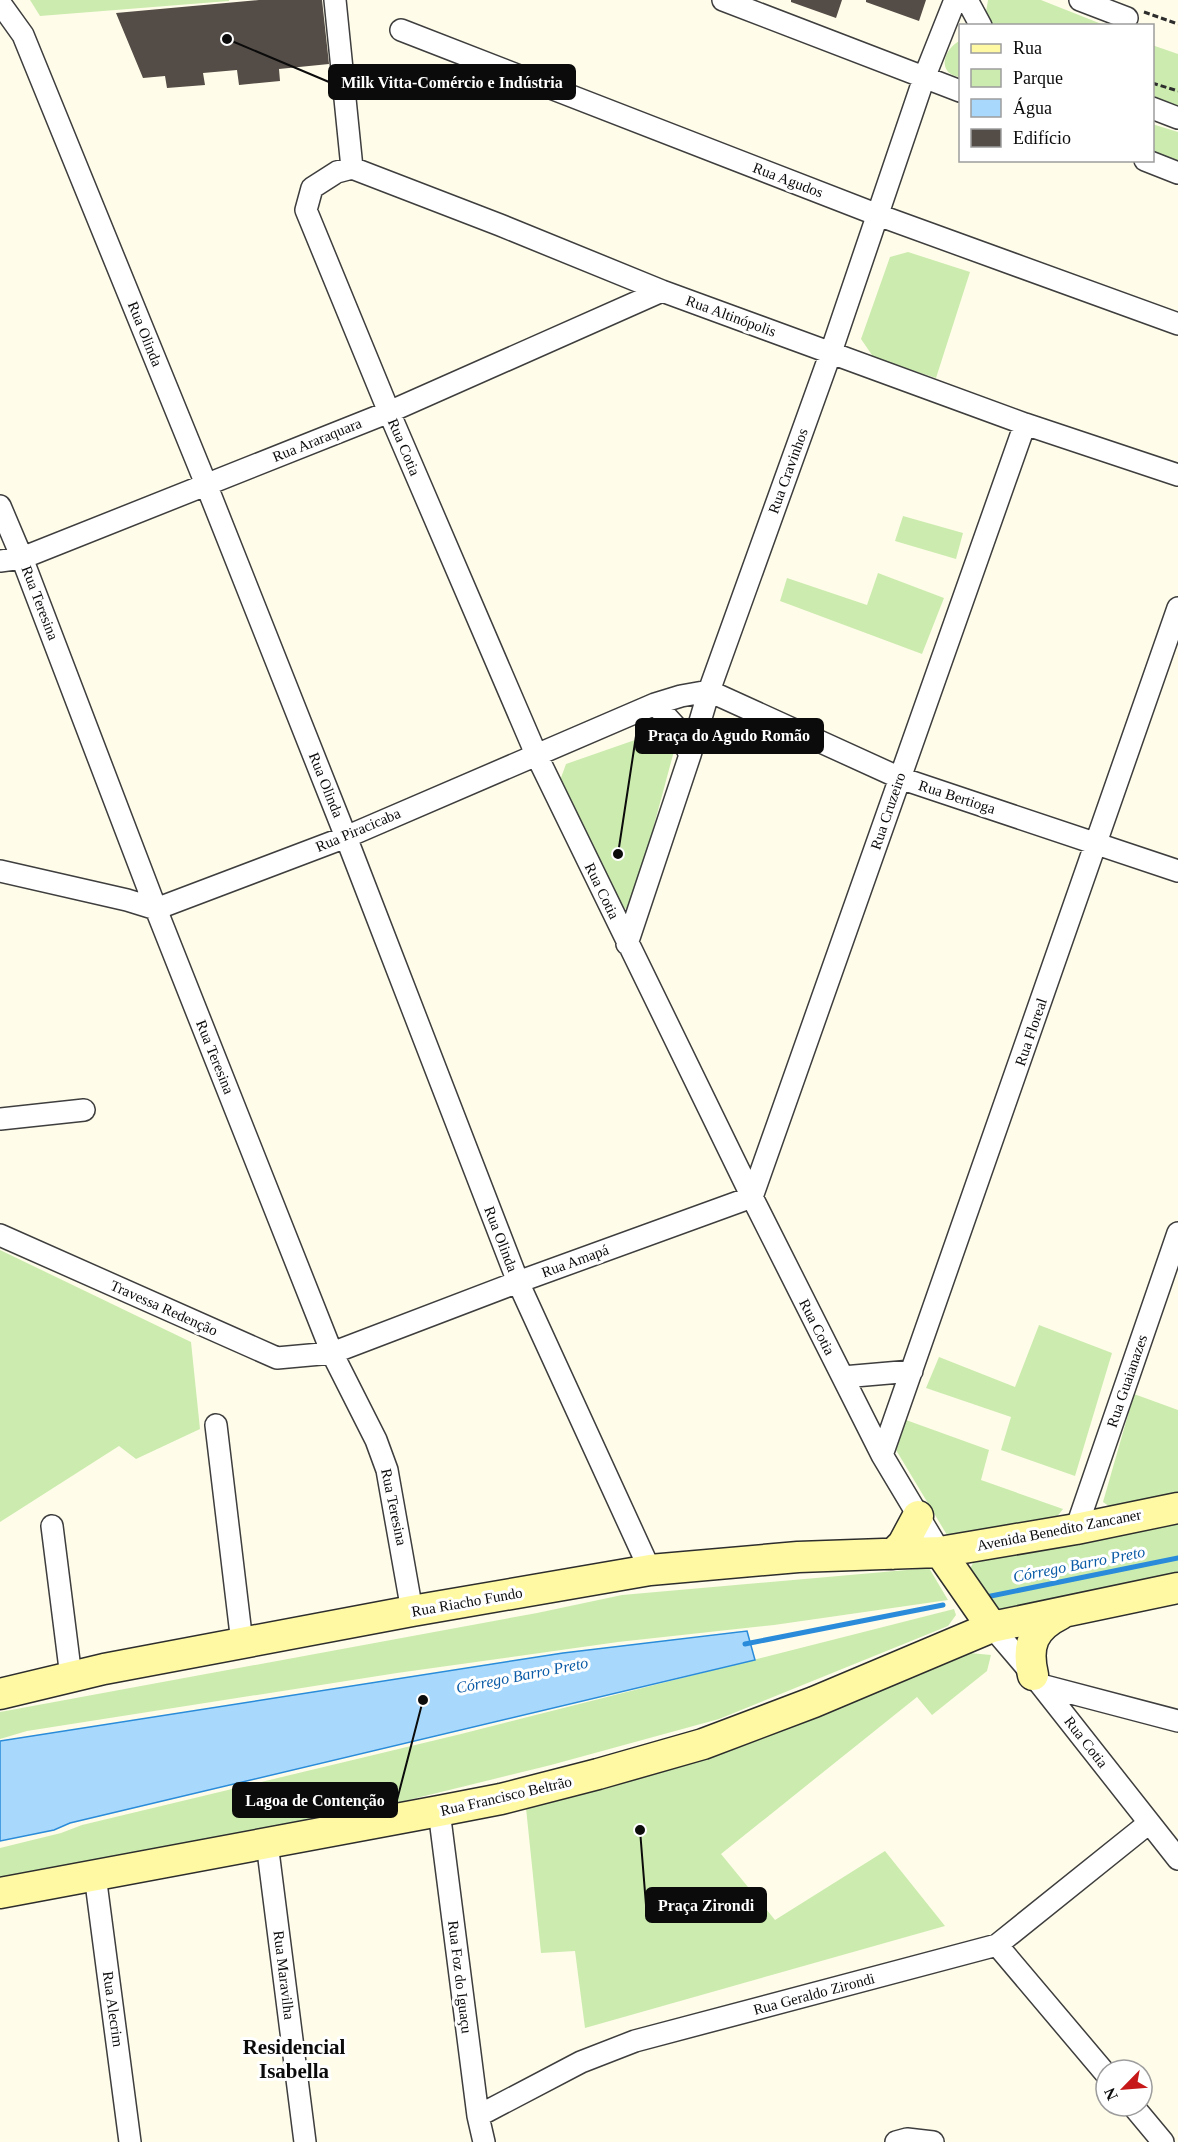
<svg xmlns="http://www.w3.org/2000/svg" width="1178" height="2142" viewBox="0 0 1178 2142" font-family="'Times New Roman',serif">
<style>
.green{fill:#ccecaf}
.water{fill:#a8d9fc;stroke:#298bd9;stroke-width:1.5}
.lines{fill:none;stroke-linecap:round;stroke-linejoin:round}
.stream{stroke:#298bd9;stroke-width:5}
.building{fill:#544c46}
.minor-casing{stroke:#3e3e3e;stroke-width:24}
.secondary-casing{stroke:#2d2d2d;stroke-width:33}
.path{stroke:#2d2d2d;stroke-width:3;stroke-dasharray:6 3;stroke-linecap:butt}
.minor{stroke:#fff;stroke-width:21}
.secondary{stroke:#fff9a4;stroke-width:30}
.labels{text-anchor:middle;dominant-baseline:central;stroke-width:6;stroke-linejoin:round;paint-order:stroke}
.street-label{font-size:15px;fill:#0b0b0b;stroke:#fff}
.water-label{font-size:16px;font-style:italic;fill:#0b5ba6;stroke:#fff}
.district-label{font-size:21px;font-weight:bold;fill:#0b0b0b;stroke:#fff}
.leader{fill:none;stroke:#0b0b0b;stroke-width:2}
.callout-dot{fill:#0b0b0b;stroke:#fff;stroke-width:2}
.callout{fill:#0b0b0b;stroke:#0b0b0b;stroke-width:2}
.callout-label{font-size:16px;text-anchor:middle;font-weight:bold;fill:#fff}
</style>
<rect width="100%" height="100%" fill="#fffce9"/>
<path class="green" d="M30,0H229V1L40,16Z
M988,0H1041L1104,25H991L985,18Z
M960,41V78C957,76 954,76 951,74C937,65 949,45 960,41Z
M1152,45L1178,54V109L1153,100Z
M1152,124L1178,132V161L1153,151Z
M908,252L970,272L936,378L874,358L861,339L890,257Z
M903,516L963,533L956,559L895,541Z
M878,573L944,598L922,654L780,601L787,578L867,605Z
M655,733C667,735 672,739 674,751L633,903L625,909L616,905L558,786L566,764Z
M0,1250L191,1342L200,1429L136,1459L119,1446L0,1522Z
M1039,1325L1112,1353L1075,1476L1001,1450L1011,1417L926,1388L939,1357L1015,1387Z
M1134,1394L1178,1410V1496L1116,1511L1103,1502Z
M906,1420L989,1450L981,1480L1063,1509L1053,1522L950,1540L896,1450Z
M1178,1517V1574L1006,1610L989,1606L969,1571L973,1563Z
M929,1568L948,1600L774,1625L618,1642L397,1673L27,1731L0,1739V1712L537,1613L622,1595Z
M954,1609L956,1615L948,1626L719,1719L551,1765L384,1806L0,1880V1848L61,1833L82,1825L461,1734Z
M970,1653L991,1655L987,1671L932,1715L917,1697L721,1854L775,1920L885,1851L945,1926L585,2028L575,1951L541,1953L526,1808L809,1720Z"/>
<path class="water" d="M747,1631L755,1660L70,1823L54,1830L0,1841V1741L563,1653Z"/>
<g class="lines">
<path class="stream" d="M986,1597L1178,1558
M745,1644L943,1605"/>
</g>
<path class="building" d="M259,0H322L329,64L279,69L280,81L239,85L237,70L203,73L205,85L167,88L165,76L143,78L116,13Z
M791,0H842L836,18L791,2Z
M866,0H926L919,21L866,2Z"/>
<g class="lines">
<defs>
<path id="minor" d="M335,0L352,168
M723,0L960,91
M967,0L981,26
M1080,0L1127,18
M0,3L23,35L206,484L346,837L518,1282L650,1570
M401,30L878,215L1178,324
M1152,108L1178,118
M1145,160L1178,173
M0,506L22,558L156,909L332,1353L376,1440L387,1470L412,1611
M0,561L22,558L389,412L662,291
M709,691L900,778L1178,871
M655,704L676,727L690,755
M0,871L127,900L156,909L346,837L655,704L681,696L709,691
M627,944L690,755L709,691L831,352L924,78L955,0
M0,1119L84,1110
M0,1235L277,1358L332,1353L518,1282L752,1197L1025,424
M843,1377L912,1371
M216,1425L242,1643
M882,1455L1178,608
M52,1526L71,1677
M1076,1529L1178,1233
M940,1552L882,1455L752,1197L536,754L389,412L306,210L312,188L337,172L352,168L500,225L662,291L1025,424L1178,475
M992,1627L1033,1675L1178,1859
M1041,1685L1178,1721
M439,1811L478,2116L484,2142
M267,1843L305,2142
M95,1875L130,2142
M997,1945L1149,1823
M1133,2106L1163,2142
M478,2116L581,2062L635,2041L997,1945L1106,2074
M896,2142L907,2139L933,2142"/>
<path id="secondary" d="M940,1552L992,1627
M893,1554L903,1544L918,1516
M1033,1675C1026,1645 1033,1628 1061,1614
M0,1694L104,1669L412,1611L650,1570L798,1557L940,1552L1076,1529L1178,1508
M0,1893L439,1811L501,1799L598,1774L703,1744L814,1702L992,1627L1178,1588"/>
</defs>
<use href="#minor" class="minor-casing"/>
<use href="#secondary" class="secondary-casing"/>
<path class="path" d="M1144,12L1178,24
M1152,83L1178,91"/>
<use href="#minor" class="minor"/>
<use href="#secondary" class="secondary"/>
</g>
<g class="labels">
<g class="street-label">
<text transform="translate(788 180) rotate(21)">Rua Agudos</text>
<text transform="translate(731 316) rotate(20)">Rua Altinópolis</text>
<text transform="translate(145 334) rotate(68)">Rua Olinda</text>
<text transform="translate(317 440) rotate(-22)">Rua Araraquara</text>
<text transform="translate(404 447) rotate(67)">Rua Cotia</text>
<text transform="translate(788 471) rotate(-70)">Rua Cravinhos</text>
<text transform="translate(40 603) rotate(69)">Rua Teresina</text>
<text transform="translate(326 785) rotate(68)">Rua Olinda</text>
<text transform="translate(957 797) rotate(18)">Rua Bertioga</text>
<text transform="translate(888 811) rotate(-71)">Rua Cruzeiro</text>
<text transform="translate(358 830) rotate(-23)">Rua Piracicaba</text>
<text transform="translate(602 891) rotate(64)">Rua Cotia</text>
<text transform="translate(1031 1032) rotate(-71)">Rua Floreal</text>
<text transform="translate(215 1057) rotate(68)">Rua Teresina</text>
<text transform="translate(501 1239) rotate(69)">Rua Olinda</text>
<text transform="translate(575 1261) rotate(-20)">Rua Amapá</text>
<text transform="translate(164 1308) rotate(24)">Travessa Redenção</text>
<text transform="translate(817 1327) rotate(63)">Rua Cotia</text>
<text transform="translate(1127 1381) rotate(-71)">Rua Guaianazes</text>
<text transform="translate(394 1507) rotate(78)">Rua Teresina</text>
<text transform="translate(1059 1530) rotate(-11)">Avenida Benedito Zancaner</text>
<text transform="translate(467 1602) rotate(-10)">Rua Riacho Fundo</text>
<text transform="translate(1086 1742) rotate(52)">Rua Cotia</text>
<text transform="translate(506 1796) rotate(-13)">Rua Francisco Beltrão</text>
<text transform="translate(284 1975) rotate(83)">Rua Maravilha</text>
<text transform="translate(460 1977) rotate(83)">Rua Foz do Iguaçu</text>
<text transform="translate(814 1994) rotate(-15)">Rua Geraldo Zirondi</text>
<text transform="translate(113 2009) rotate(82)">Rua Alecrim</text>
</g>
<g class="water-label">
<text transform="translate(1079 1564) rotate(-11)">Córrego Barro Preto</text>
<text transform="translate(522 1675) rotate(-11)">Córrego Barro Preto</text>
</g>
<g class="district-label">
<text x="294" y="2047">Residencial<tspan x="294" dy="24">Isabella</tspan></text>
</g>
</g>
<path class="leader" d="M227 39L329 82M618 854L636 736M423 1700L397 1800M640 1830L646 1905"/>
<g class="callout-dot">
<circle cx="227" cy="39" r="6"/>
<circle cx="618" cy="854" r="6"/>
<circle cx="423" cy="1700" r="6"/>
<circle cx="640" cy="1830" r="6"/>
</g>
<g class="callout">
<rect x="329" y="65" width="246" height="34" rx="6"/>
<rect x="636" y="719" width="187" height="34" rx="6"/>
<rect x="233" y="1783" width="164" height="34" rx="6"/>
<rect x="646" y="1888" width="120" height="34" rx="6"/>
</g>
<g class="callout-label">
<text x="452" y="88">Milk Vitta-Comércio e Indústria</text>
<text x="729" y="741">Praça do Agudo Romão</text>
<text x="315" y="1806">Lagoa de Contenção</text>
<text x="706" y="1911">Praça Zirondi</text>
</g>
<rect x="959" y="24" width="195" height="138" fill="#ffffff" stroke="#9d9d9d" stroke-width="1.5"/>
<rect x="971" y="44" width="30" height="9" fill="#fff9a4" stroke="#9d9d9d" stroke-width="1.5"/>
<text x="1013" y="54" font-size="18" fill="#0b0b0b">Rua</text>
<rect x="971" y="69" width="30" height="18" fill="#ccecaf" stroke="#9d9d9d" stroke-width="1.5"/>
<text x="1013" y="84" font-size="18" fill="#0b0b0b">Parque</text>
<rect x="971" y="99" width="30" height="18" fill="#a8d9fc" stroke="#9d9d9d" stroke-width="1.5"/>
<text x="1013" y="114" font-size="18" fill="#0b0b0b">Água</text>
<rect x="971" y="129" width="30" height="18" fill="#544c46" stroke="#9d9d9d" stroke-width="1.5"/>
<text x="1013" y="144" font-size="18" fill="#0b0b0b">Edifício</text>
<g transform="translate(1124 2088) rotate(245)"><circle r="28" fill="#ffffff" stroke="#9d9d9d" stroke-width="1.5"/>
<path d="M0-4.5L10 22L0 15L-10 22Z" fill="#c61818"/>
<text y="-9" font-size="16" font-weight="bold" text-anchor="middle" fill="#0b0b0b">N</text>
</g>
</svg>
